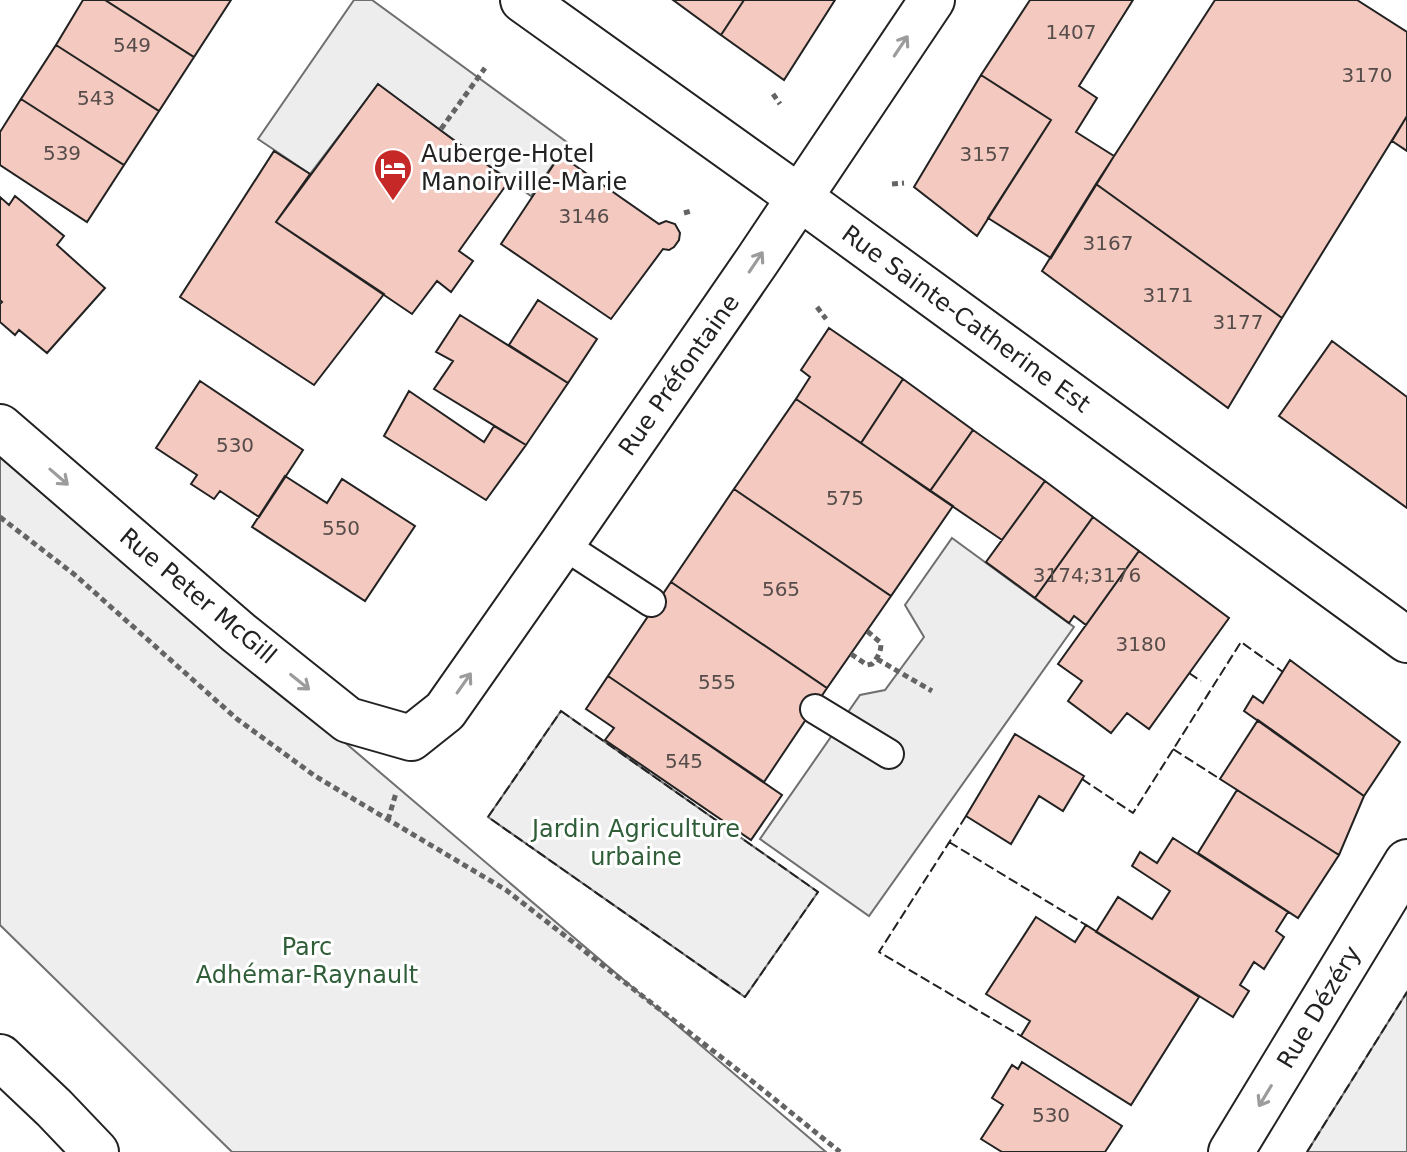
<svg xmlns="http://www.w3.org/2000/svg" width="1407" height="1152" viewBox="0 0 1407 1152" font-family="'DejaVu Sans',sans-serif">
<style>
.green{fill:#eee;stroke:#6f6f6f;stroke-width:2}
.parking{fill:#ededed;stroke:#6f6f6f;stroke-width:2}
.building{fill:#f3c9c0;stroke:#222;stroke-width:2}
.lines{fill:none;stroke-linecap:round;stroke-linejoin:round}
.service-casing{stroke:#222;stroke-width:32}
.minor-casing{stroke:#222;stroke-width:48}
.tertiary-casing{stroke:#222;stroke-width:48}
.primary-casing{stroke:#222;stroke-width:48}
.path{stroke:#646464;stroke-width:5;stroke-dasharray:6 4;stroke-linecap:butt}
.service{stroke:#fff;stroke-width:28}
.minor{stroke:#fff;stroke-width:44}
.tertiary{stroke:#fff;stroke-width:44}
.primary{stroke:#fff;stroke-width:44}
.fence{stroke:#222;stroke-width:2;stroke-dasharray:10 4;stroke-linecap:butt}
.oneway{stroke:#9c9c9c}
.labels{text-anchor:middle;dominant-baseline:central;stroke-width:6;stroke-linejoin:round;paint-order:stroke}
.number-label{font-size:20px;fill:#564c4a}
.poi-label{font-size:24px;fill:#222;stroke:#fff;text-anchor:start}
.street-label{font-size:24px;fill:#222;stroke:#fff}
.park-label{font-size:24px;fill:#2f5e38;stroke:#fff}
</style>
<rect width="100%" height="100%" fill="#fff"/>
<path class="green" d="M0,449L826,1152H232L0,925Z
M561,711L818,892L745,997L488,817Z
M1407,992V1152H1307Z"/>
<path class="parking" d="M354,0H372L568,143L531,196L378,85L310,174L258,139Z
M952,538L1074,627L869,916L760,839L860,695L885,690L924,637L905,605Z"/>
<path class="building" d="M83,0H105L194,57L159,111L56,45Z
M105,0H231L194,57Z
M673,0H744L721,35Z
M744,0H835L784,80L721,35Z
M1030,0H1133L1079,86L1097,98L1076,132L1114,156L1051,258L988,218L1051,120L981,75Z
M1215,0H1357L1407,32V116L1282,318L1096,184Z
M56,45L159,111L124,165L21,99Z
M981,75L1051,120L977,236L914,187Z
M378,84L509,181L459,251L473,261L451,292L437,281L412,314L276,222Z
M21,99L124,165L87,222L0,165V132Z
M1407,116V151L1392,141Z
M274,151L310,174L276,222L384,294L314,385L180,297Z
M560,155L659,224L666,221L675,224L680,233L679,240L674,247L669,250L663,249L611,319L501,244Z
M1096,184L1282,318L1228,408L1042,271Z
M15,196L64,236L57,245L105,288L47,353L19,330L15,335L0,322V304L2,302L0,300V197L9,205Z
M538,300L597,339L568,383L509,345Z
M460,315L568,383L526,445L434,389L453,361L436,352Z
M829,328L903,379L861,443L796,399L810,377L801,370Z
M1332,341L1407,397V508L1279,416Z
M903,379L973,430L930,491L861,443Z
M200,381L303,450L259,517L220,491L214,499L191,484L197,475L156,448Z
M409,391L484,442L494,426L526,445L486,500L384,436Z
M796,399L953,506L891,596L734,489Z
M973,430L1045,481L1002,540L930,491Z
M285,476L327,503L342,479L415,526L365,601L252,527Z
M1045,481L1093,517L1035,598L986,562Z
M734,489L891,596L827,688L671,582Z
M1093,517L1139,551L1086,625L1074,616L1069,623L1035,598Z
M1139,551L1229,618L1149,729L1127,713L1111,733L1068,701L1082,681L1058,664Z
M671,582L827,688L764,782L608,676Z
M1290,660L1400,742L1364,796L1244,711L1253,696L1263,703Z
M608,676L782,795L751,840L605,740L614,728L586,709Z
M1258,720L1364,796L1339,855L1220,779Z
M1015,734L1084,776L1063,811L1039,796L1011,844L966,816Z
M1237,790L1339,855L1298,918L1198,853Z
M1173,838L1288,912L1276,931L1284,937L1264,969L1254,962L1240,985L1249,991L1233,1017L1096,932L1118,897L1152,919L1170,891L1132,866L1140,852L1157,863Z
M1036,917L1075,942L1086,925L1199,997L1131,1105L1021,1036L1030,1021L986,994Z
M1022,1062L1122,1126L1105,1152H1002L981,1139L1003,1105L992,1098L1012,1065L1018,1069Z"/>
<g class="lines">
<defs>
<path id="service" d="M562,544L651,602
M815,709L889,754"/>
<path id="minor" d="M0,427L239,633L348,720L411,738L445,711L562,544L757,261L932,0
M1231,1152L1407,862"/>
<path id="tertiary" d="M523,0L800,198L1407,640"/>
<path id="primary" d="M0,1057L54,1108L96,1152"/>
</defs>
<use href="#service" class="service-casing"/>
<use href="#minor" class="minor-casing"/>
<use href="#tertiary" class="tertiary-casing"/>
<use href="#primary" class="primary-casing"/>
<path class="path" d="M773,94L780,104
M441,129L485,68
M892,184L904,183
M684,213L691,211
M817,307L826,319
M0,517L75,575L237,719L315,776L506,890L757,1085L840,1152
M851,654L867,665L872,664C878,657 881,652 881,643L867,631
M877,659L932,691
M388,820L396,793"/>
<use href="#service" class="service"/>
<use href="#minor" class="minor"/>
<use href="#tertiary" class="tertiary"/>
<use href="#primary" class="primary"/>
<path class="fence" d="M1189,673L1201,681
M561,711L818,892L745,997L488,817Z
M1173,749L1220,779
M1082,779L1133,813L1241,642L1283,672
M966,816L879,952L1021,1036
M949,842L1086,925
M1307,1152L1407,992"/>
</g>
<defs><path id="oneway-shaft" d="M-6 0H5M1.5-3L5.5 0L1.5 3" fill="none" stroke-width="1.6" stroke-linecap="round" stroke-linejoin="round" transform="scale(2)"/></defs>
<g class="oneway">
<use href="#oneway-shaft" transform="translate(901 46) rotate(-56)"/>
<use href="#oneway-shaft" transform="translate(756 262) rotate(-56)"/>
<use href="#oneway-shaft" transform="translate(59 477) rotate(41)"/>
<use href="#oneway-shaft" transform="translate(300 682) rotate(39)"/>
<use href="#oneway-shaft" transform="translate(464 683) rotate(-55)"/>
<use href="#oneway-shaft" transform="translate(1265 1096) rotate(121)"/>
</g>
<defs>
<symbol id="hotel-pin" viewBox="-11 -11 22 30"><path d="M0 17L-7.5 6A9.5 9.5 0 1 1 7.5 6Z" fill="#c62828" stroke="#fff"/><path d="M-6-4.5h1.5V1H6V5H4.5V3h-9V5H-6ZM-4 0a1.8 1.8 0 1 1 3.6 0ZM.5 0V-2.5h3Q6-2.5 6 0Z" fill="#fff"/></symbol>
</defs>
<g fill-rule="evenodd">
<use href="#hotel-pin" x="371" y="146" width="44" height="60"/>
</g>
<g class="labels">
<g class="number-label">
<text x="1071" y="32">1407</text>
<text x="132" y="45">549</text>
<text x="1367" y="75">3170</text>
<text x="96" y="98">543</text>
<text x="62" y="153">539</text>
<text x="985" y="154">3157</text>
<text x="584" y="216">3146</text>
<text x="1108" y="243">3167</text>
<text x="1168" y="295">3171</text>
<text x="1238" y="322">3177</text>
<text x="235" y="445">530</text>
<text x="845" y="498">575</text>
<text x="341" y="528">550</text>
<text x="1087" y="575">3174;3176</text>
<text x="781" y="589">565</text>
<text x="1141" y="644">3180</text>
<text x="717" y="682">555</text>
<text x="684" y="761">545</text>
<text x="1051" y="1115">530</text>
</g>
<g class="poi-label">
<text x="421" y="154">Auberge-Hotel<tspan x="421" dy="28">Manoirville-Marie</tspan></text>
</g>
<g class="street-label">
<text transform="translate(966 319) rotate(36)">Rue Sainte-Catherine Est</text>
<text transform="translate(679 375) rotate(-55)">Rue Préfontaine</text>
<text transform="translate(198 596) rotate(40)">Rue Peter McGill</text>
<text transform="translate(1319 1007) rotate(-59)">Rue Dézéry</text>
</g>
<g class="park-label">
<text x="636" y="829">Jardin Agriculture<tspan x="636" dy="28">urbaine</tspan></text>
<text x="307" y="947">Parc<tspan x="307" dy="28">Adhémar-Raynault</tspan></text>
</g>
</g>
</svg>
